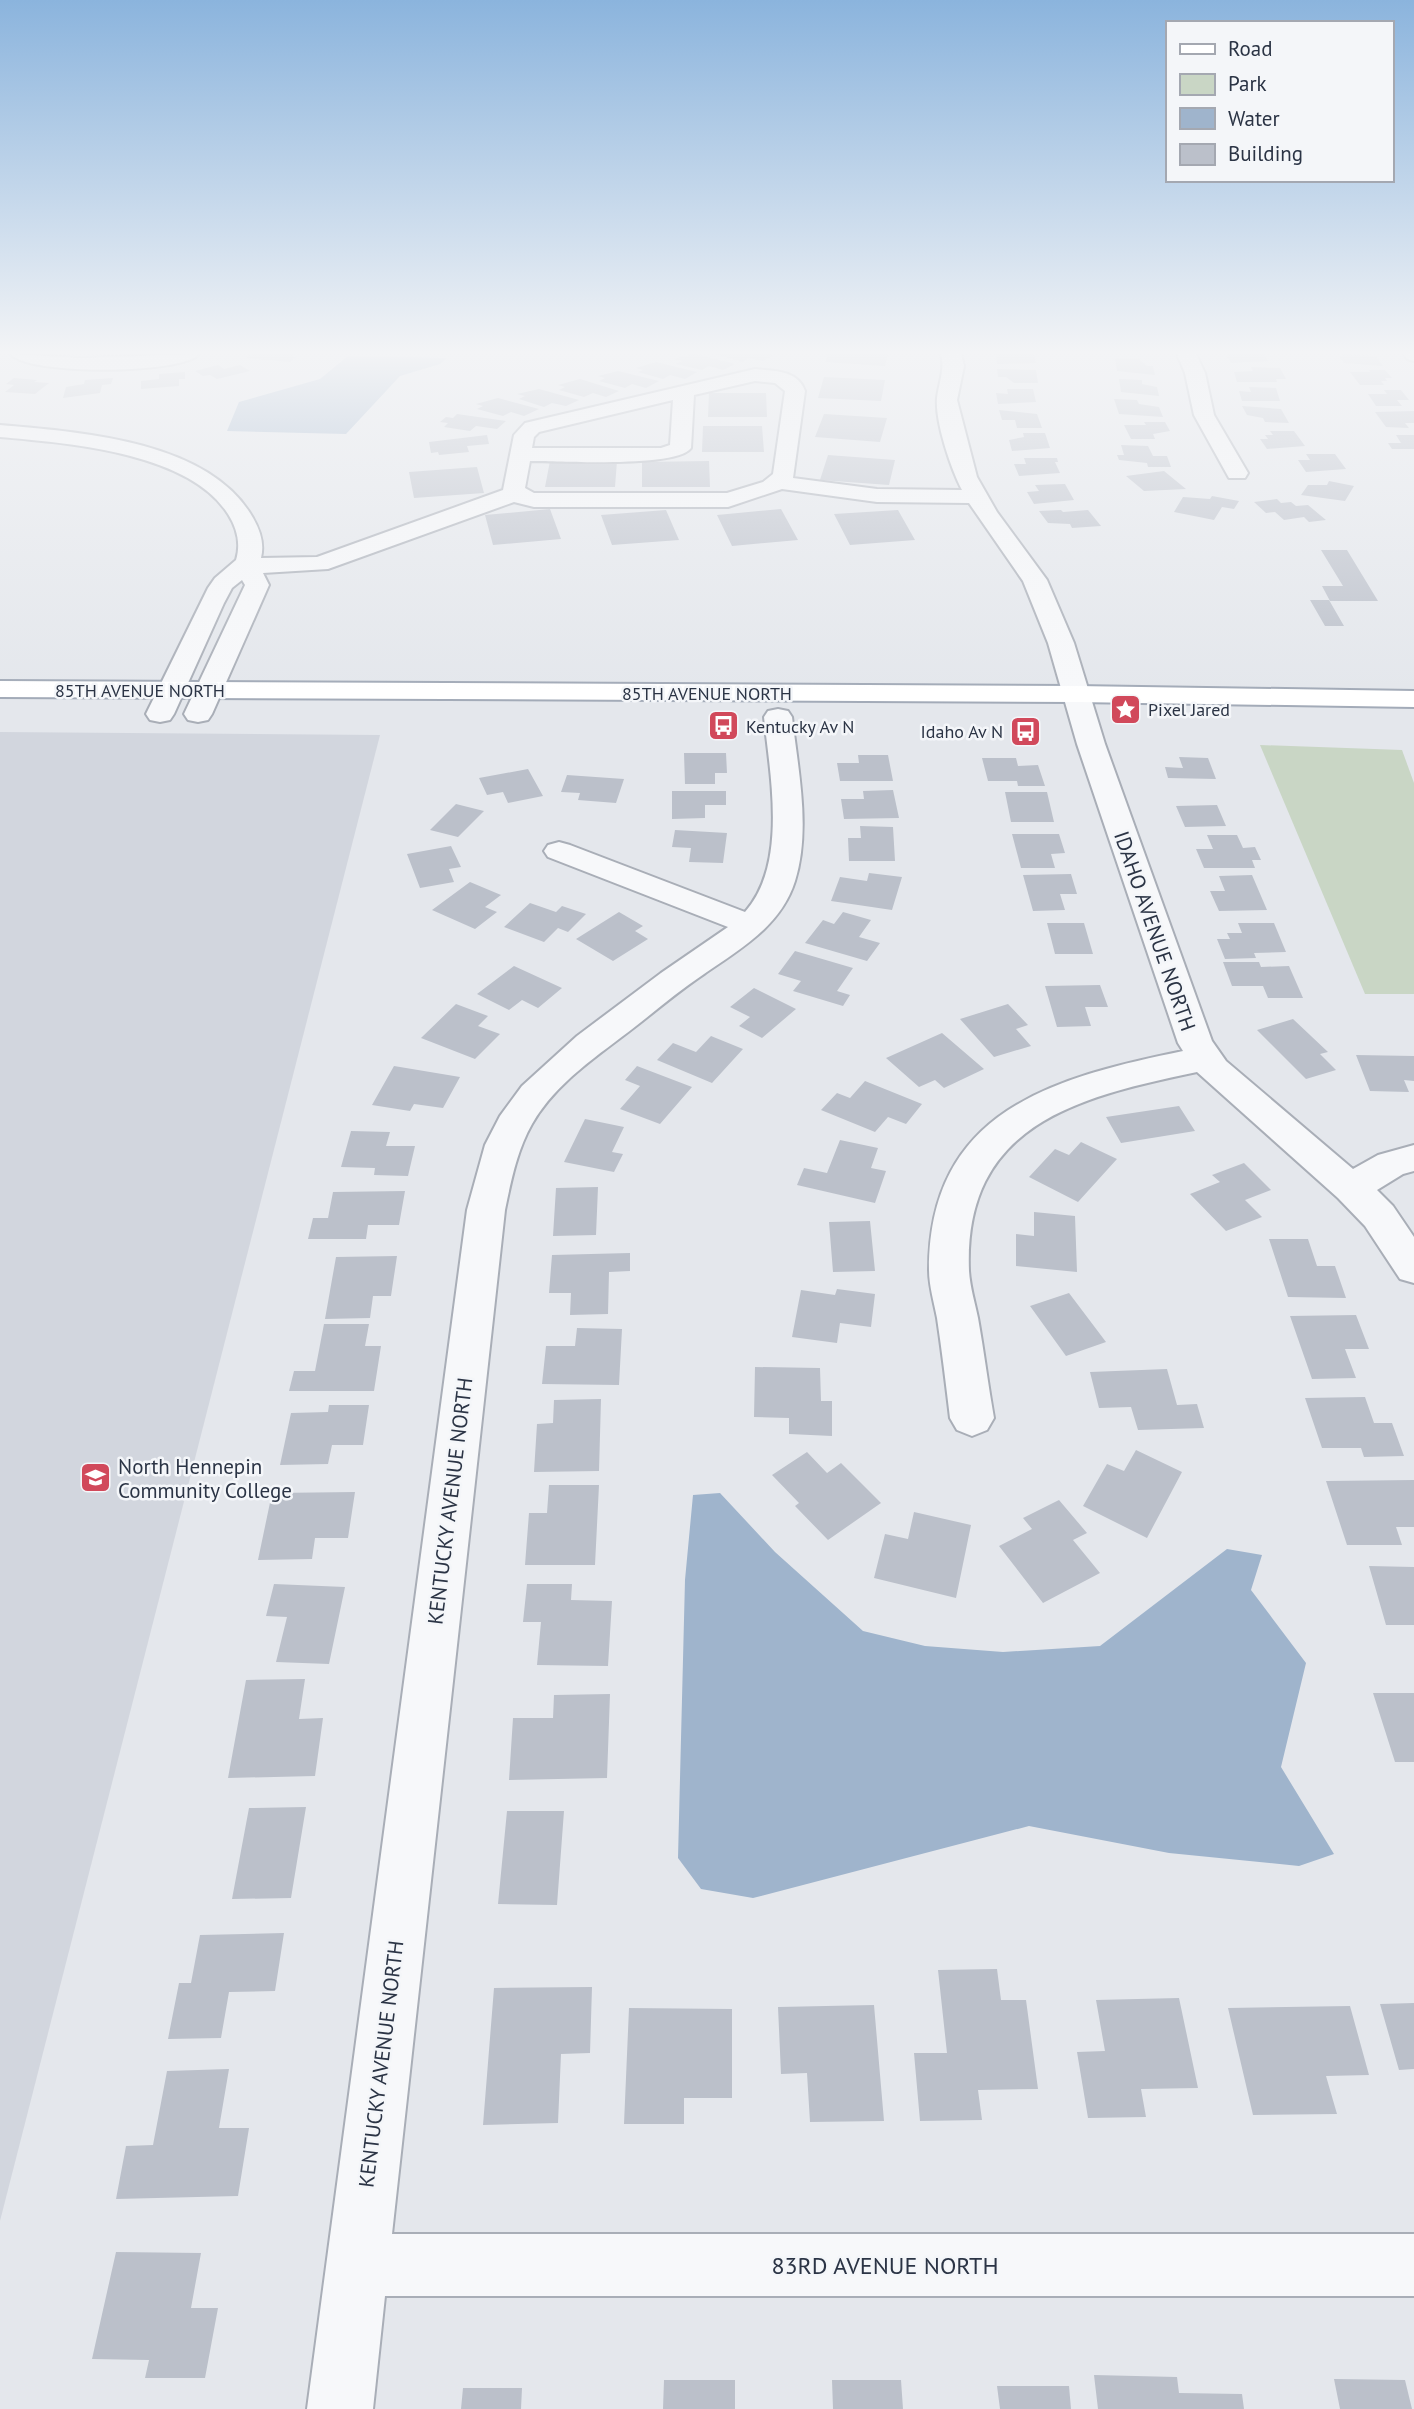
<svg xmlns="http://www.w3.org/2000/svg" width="1414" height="2409" viewBox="0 0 1414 2409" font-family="'PT Sans',sans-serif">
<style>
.built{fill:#d2d6de}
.green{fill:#c9d6c5}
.water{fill:#9fb4cc}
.building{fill:#bbc0ca}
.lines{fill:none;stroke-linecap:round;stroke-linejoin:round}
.minor-casing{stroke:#a9aeb7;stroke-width:4}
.major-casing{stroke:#a3abb8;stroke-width:4}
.minor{fill:#f7f8fa;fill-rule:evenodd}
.major{fill:#fff;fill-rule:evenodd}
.labels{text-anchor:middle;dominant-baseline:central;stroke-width:5;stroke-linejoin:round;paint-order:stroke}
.far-street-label{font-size:18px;fill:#2b3445;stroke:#f4f6f9}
.far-poi-label{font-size:18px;fill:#2b3445;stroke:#f4f6f9;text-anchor:start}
.street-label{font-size:21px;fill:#2b3445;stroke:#f4f6f9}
.poi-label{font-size:21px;fill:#2b3445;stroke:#f4f6f9;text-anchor:start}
.near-street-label{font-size:24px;fill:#2b3445;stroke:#f4f6f9}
</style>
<rect width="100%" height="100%" fill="#e4e7ec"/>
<path class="built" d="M0,732L380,735L0,2221Z"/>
<path class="green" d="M1260,745L1402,750L1414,783V994H1365Z"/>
<path class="water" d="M348,356L447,358L440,364L400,376L346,434L227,431L239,402L320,379Z
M720,1493L775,1552L863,1631L925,1646L1003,1652L1100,1646L1227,1549L1262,1555L1251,1590L1306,1663L1281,1767L1334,1854L1299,1866L1169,1853L1029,1826L753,1898L701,1889L678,1858L685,1580L693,1495Z"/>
<path class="building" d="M251,354H295L292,357H296L290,362L246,358Z
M692,354H696L735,364L723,370L709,366L702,370L676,364L682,361L674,359Z
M715,354H771L774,355L763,361L749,358L743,362Z
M828,354H888L885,366L825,362Z
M996,354H1034L1036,363L997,364Z
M1234,354H1264L1268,361L1231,363L1226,355Z
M1341,354L1376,356L1383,366L1344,363L1339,356H1343Z
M1115,358L1139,359L1147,366H1153L1155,375L1117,371Z
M656,362L697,372L685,379L670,375L663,379L638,372L643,370L636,368Z
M218,365L224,369L240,365L250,371L217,379L210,375L203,376L195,371Z
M1251,367L1280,368L1286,379H1276L1277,382H1237L1234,372L1253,371Z
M997,369L1036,370L1038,383H1014L1006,377H998Z
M1369,370H1385L1392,378H1385L1387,381H1381L1384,385H1360L1350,372H1370Z
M618,371L659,381L646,388L632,384L625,388L599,381L605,378L598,376Z
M185,372V379H179V386L141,389V381L159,379V374Z
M824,377L885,380L881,401L818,398Z
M14,378L37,380L34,382L49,383L35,394L5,392L14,385L6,384Z
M113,378L111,384L102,385L100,393L63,398L66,387L84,384L85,380Z
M580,379L619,391L606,397L593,393L584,397L559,390L565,387L558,385Z
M1119,379L1142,380V384L1157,387L1159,396L1121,392Z
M1249,387L1276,388L1280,401H1242L1239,391L1251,392Z
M539,389L579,400L566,406L552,403L544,407L519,399L525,396L517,394Z
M1007,389H1033L1036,402L998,404L996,393L1008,394Z
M1384,390H1401L1409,400H1397L1402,406H1376L1368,394H1387Z
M709,393H766L767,417H708Z
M498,398L539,409L524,416L511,412L503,416L477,409L483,406L476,404Z
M1114,399L1137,400L1139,404L1159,407L1163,417L1119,414Z
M1242,406L1281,409L1289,423L1265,422L1263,418L1247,415Z
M999,410L1037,414L1042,428H1017L1015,420H1002Z
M1414,411V423H1405L1409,428L1386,427L1375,412Z
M457,414L506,421L497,429L476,426L470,431L444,427L448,423L440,422L446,417L453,418Z
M824,414L887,418L880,442L815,437Z
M1144,422H1165L1170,431L1153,434L1155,439H1131L1124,425H1146Z
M703,426H762L764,452H702Z
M1270,431H1294L1305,446L1267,449L1260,439H1268L1265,435H1273Z
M1023,433H1045L1050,448L1012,451L1009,440L1024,437Z
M487,435L489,444L467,446L469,452L439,455L438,452L431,453L429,442Z
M1396,435H1414V449H1392L1388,443H1401Z
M1121,445L1148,446L1153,456H1167L1171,467H1148L1147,463L1119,460L1117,455H1124Z
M1306,454H1335L1346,469L1306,472L1298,460H1310Z
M828,455L895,460L889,485L820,480Z
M1024,458H1057L1058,462H1055L1060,473L1019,476L1014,464H1026Z
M550,461H617L615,487H545Z
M709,461L710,487H642V462Z
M477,467L484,493L414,498L409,472Z
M1164,471L1186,489L1144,491L1126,476Z
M1329,481L1354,486L1345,501L1301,495L1308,485H1327Z
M1065,484L1074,500L1034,504L1027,492L1039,491L1035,485Z
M1212,496L1239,501L1234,509L1222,507L1214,520L1174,512L1183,497L1210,499Z
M1277,499L1281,503L1291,502L1296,506L1308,505L1326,520L1309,522L1304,517L1284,520L1275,512L1266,513L1254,502Z
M550,509L561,539L493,545L485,515Z
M781,509L798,540L732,546L717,515Z
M666,510L679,540L612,545L601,515Z
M898,510L915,540L850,545L834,514Z
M1061,510L1063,512L1088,510L1101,526L1072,528L1070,524L1048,523L1039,511Z
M1321,550H1347L1378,601H1330L1322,586H1343Z
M1310,600H1329L1344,626H1325Z
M684,753H726L727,773H715V784H685Z
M858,755H888L893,781H840L837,763H859Z
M1179,757L1208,758L1216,779L1168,778L1165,767L1183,768Z
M982,758H1016L1018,766L1038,765L1045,786H1018L1017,781H988Z
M528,769L543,796L508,803L503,792L487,795L479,778Z
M567,775L624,779L616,803L578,800L580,793L561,792Z
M893,790L899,818L844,819L841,799H864L863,791Z
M672,791H726V805H705V818L672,819Z
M1005,792H1047L1054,822H1011Z
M456,804L484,811L458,837L430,830Z
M1217,805L1226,826L1185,827L1176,806Z
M860,826L893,827L895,861H849L848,838H861Z
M675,830L727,833L723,863L689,862L691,848L672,847Z
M1012,834H1059L1065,853L1051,854L1055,868H1021Z
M1207,835H1237L1243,848L1255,847L1261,860H1252L1255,868H1204L1196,849H1213Z
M451,846L461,867L449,869L454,882L420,888L407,854Z
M869,873L902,877L892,910L831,901L840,877L867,881Z
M1071,874L1077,894H1060L1065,910L1033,911L1023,875Z
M1252,875L1267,910L1219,911L1210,891H1225L1219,876Z
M470,882L501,895L485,907L497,912L475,929L432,910Z
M530,903L556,912L562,906L586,914L568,932L558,928L544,942L504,927Z
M619,912L643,926L635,931L648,939L613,961L576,939Z
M843,912L871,920L859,937L880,943L867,961L805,943L823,920L834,924Z
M1047,923H1084L1093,954H1055Z
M1238,923H1274L1286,952L1254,953L1256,958L1225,959L1217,939H1230L1227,933H1242Z
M795,951L853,968L837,991L850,995L843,1006L793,991L801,981L778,974Z
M1223,962H1259L1261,967L1289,966L1303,998H1268L1263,986H1232Z
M514,966L562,988L538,1008L522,1000L509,1010L477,994Z
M1100,985L1108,1007H1085L1091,1026L1057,1027L1045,986Z
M754,988L796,1009L762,1038L739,1026L750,1017L730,1007Z
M456,1004L488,1016L478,1026L500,1034L475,1059L421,1038Z
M1008,1004L1028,1025L1016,1029L1031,1046L994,1057L960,1019Z
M1293,1019L1328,1052L1320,1054L1336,1070L1306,1079L1257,1030Z
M942,1033L984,1069L944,1088L935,1080L919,1087L886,1058Z
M711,1036L743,1049L712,1083L657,1060L673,1043L696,1052Z
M1356,1055L1414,1056V1081L1404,1080L1409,1092L1370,1091Z
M394,1066L460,1077L443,1108L414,1104L410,1111L372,1105Z
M637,1066L692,1087L660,1124L620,1109L640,1086L625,1080Z
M865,1081L922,1104L906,1124L888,1117L875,1132L821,1110L837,1093L850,1098Z
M1179,1106L1195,1131L1121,1143L1106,1117Z
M585,1119L624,1127L612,1152L623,1154L614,1172L564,1162Z
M351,1131L390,1132L386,1146H415L408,1176L374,1175L375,1168L341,1167Z
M840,1140L878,1148L871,1168L886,1171L875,1203L797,1185L804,1168L827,1173Z
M1081,1142L1117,1159L1078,1202L1029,1177L1055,1149L1069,1155Z
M1244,1163L1271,1190L1245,1200L1262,1217L1226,1231L1190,1194L1220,1182L1212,1175Z
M598,1187L596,1235L553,1236L556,1188Z
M405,1191L399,1225H368L366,1239H308L313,1218H328L333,1192Z
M1034,1212L1075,1216L1077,1272L1016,1266V1234L1034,1236Z
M870,1221L875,1271L833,1272L829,1222Z
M1269,1239H1308L1317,1266H1335L1346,1298L1288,1297Z
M630,1253V1271L609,1272L608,1314L570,1315L571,1293H549L552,1255Z
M397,1256L391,1296H373L370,1318L325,1319L336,1257Z
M837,1289L875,1294L871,1327L840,1323L837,1343L792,1337L801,1290L835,1295Z
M1069,1293L1106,1342L1066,1356L1030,1306Z
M1356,1315L1369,1349H1345L1356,1378L1312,1379L1290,1316Z
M324,1324H369L365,1346H381L374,1391H289L294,1371H315Z
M577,1328L622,1329L619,1385L542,1384L546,1346H575Z
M755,1367L820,1368L821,1401H832V1436L789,1434V1418L754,1417Z
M1167,1369L1177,1405L1197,1404L1204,1428L1138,1430L1131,1407L1099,1408L1090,1372Z
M1365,1397L1374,1423H1392L1404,1456L1364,1457L1361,1448H1322L1305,1398Z
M601,1399L599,1471L534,1472L537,1424L553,1423L554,1400Z
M329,1405H369L363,1445H332L328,1464L280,1465L291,1413L328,1412Z
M1136,1450L1182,1472L1147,1538L1083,1506L1107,1464L1124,1471Z
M807,1452L827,1473L841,1463L881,1503L828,1540L795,1506L799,1503L772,1475Z
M1414,1480V1527H1396L1402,1545H1347L1326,1481Z
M549,1485H599L595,1565H525L529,1513H547Z
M355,1492L348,1538H315L312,1559L258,1560L272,1493Z
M1059,1500L1087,1533L1073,1540L1100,1573L1043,1603L999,1546L1032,1529L1023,1518Z
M914,1512L971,1525L956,1598L874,1578L885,1534L908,1539Z
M1369,1566L1414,1567V1625H1386Z
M274,1584L345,1587L329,1664L276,1662L287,1617L266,1616Z
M527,1584H572L571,1600L612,1601L608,1666L537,1665L541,1622H523Z
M305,1679L299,1719L323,1718L315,1776L228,1778L246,1680Z
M1373,1693H1414V1762H1395Z
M610,1694L607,1778L509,1780L513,1718H553L554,1695Z
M306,1807L291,1898L232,1899L249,1808Z
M507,1811H564L557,1905L498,1904Z
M284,1933L275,1991L229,1992L221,2038L168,2039L179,1983H191L200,1935Z
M997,1969L1001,2000H1026L1038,2089L978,2090L982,2120L920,2121L914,2053H947L938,1970Z
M592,1987L590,2053L561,2054L558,2123L483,2125L494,1988Z
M1179,1998L1198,2088L1141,2089L1146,2117L1088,2118L1077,2052L1105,2051L1096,2000Z
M1414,2003V2069L1399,2070L1380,2004Z
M874,2005L884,2121L810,2122L807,2073L781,2074L778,2007Z
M1350,2006L1369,2075L1326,2076L1337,2114L1253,2115L1228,2008Z
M629,2008L732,2009V2098H684V2124H624Z
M229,2069L219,2128H249L238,2196L116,2199L126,2146L153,2145L167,2071Z
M116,2252L201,2253L191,2308H218L205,2378H145L149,2360L92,2359Z
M1094,2375L1177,2377L1179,2393L1242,2394L1244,2409H1098Z
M1334,2379L1405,2380L1412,2409H1340Z
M664,2380H735V2409H663Z
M832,2380H901L903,2409H833Z
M997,2386H1069L1071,2409H1000Z
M463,2388H522L521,2409H461Z"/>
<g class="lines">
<defs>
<path id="minor" d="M11,354L80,358L199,354C184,374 28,376 11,354Z
M941,354H961L964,366L957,400L977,477L997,512L1047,580L1074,643L1105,744L1212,1041L1226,1061L1353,1169L1378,1155L1414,1145V1171L1403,1174L1377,1190L1393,1206L1414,1237V1283L1400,1279L1365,1226L1338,1198L1197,1072C1078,1097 963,1124 969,1271C970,1287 975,1303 978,1318C984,1351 988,1385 994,1418L987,1430L972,1436L957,1430L950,1418C946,1385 942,1351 937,1318C934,1302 929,1286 929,1270C929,1111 1052,1078 1183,1051L1178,1043L1077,744L1048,643L1023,581L969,503L877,502L782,489L728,507H534L514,502L328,569L263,573L269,585L212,714L208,720L198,722L188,720L184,714L245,585L242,580L232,588L224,603L174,714L170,720L160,722L150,720L146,714L208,588L215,578L236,560C241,544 237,528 228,514C189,452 67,443 0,437V425C79,432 204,440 250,513C259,527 265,542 261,558L317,557L503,490L514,435L525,423L755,369C774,371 798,370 805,391L793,478L877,489L962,490C951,469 935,422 937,398C939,382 945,370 941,354ZM755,381L775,383L785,391L773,474L763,482L727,493H534L525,488L530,461C558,461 677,468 691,448L694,395ZM673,400L670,445L661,448H532L534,437L539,432Z
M1177,354H1196L1205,373L1214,415L1248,473L1245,478H1229L1194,415L1185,373Z
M1404,354H1414V361L1407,359Z
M778,709L788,711L792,717C798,769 811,830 795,881C781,926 740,949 704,974C680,990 659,1008 636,1026C599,1055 556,1082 532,1124C517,1150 511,1181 505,1210L392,2234H1414V2296H385L373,2409H307L467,1210L485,1145L500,1116L522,1086L577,1036L661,973L728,927L548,857L544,851L548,845L559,842L570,845L745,912C788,864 770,775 764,717L768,711Z"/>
<path id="major" d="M0,681L1076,686L1414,691V707L1076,702L0,697Z"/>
</defs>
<use href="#minor" class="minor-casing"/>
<use href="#major" class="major-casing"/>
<use href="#minor" class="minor"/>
<use href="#major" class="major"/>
</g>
<linearGradient id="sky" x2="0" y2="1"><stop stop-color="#8bb4dd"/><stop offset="0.51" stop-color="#f3f4f6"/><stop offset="1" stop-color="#f3f4f6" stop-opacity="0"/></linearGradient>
<rect width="1414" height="691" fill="url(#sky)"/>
<defs>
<symbol id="sight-square" viewBox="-11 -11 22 22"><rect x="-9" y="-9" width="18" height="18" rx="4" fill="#d1495b" stroke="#f4f6f9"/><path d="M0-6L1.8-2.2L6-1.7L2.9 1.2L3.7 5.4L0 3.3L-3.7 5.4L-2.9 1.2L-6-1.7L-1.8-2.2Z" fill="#fff"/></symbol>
<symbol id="bus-square" viewBox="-11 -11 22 22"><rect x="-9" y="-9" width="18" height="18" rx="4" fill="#d1495b" stroke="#f4f6f9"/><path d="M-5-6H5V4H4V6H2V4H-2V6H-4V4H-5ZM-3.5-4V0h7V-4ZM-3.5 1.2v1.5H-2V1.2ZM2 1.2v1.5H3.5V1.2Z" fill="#fff"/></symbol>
<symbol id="university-square" viewBox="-11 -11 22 22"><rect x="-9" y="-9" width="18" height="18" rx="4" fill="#d1495b" stroke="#f4f6f9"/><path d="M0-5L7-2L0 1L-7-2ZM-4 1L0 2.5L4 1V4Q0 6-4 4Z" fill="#fff"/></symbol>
</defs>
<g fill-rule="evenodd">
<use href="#sight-square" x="1108" y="692" width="35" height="35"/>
<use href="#bus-square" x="706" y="708" width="35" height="35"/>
<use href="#bus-square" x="1008" y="714" width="35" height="35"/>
<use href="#university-square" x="78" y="1460" width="35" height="35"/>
</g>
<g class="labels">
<g class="far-street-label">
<text x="140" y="690">85TH AVENUE NORTH</text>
<text x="707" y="693">85TH AVENUE NORTH</text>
</g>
<g class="far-poi-label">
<text x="1148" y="709">Pixel Jared</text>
<text x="746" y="726">Kentucky Av N</text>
<text x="1003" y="731" text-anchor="end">Idaho Av N</text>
</g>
<g class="street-label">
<text transform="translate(1155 931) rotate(71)">IDAHO AVENUE NORTH</text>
<text transform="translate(450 1501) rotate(-83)">KENTUCKY AVENUE NORTH</text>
<text transform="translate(381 2064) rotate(-83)">KENTUCKY AVENUE NORTH</text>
</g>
<g class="poi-label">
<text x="118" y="1466">North Hennepin<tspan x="118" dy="24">Community College</tspan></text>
</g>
<g class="near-street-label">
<text x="885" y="2265">83RD AVENUE NORTH</text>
</g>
</g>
<rect x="1166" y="21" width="228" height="161" fill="#f4f6f9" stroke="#a4a8b1" stroke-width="2"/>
<rect x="1180" y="44" width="35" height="10" fill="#ffffff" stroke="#a4a8b1" stroke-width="2"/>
<text x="1228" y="56" font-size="21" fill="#2b3445">Road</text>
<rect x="1180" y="74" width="35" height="21" fill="#c9d6c5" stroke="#a4a8b1" stroke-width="2"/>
<text x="1228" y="91" font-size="21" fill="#2b3445">Park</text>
<rect x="1180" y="108" width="35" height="21" fill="#9fb4cc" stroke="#a4a8b1" stroke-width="2"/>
<text x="1228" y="126" font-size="21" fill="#2b3445">Water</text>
<rect x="1180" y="144" width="35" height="21" fill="#bbc0ca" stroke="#a4a8b1" stroke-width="2"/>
<text x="1228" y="161" font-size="21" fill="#2b3445">Building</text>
</svg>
